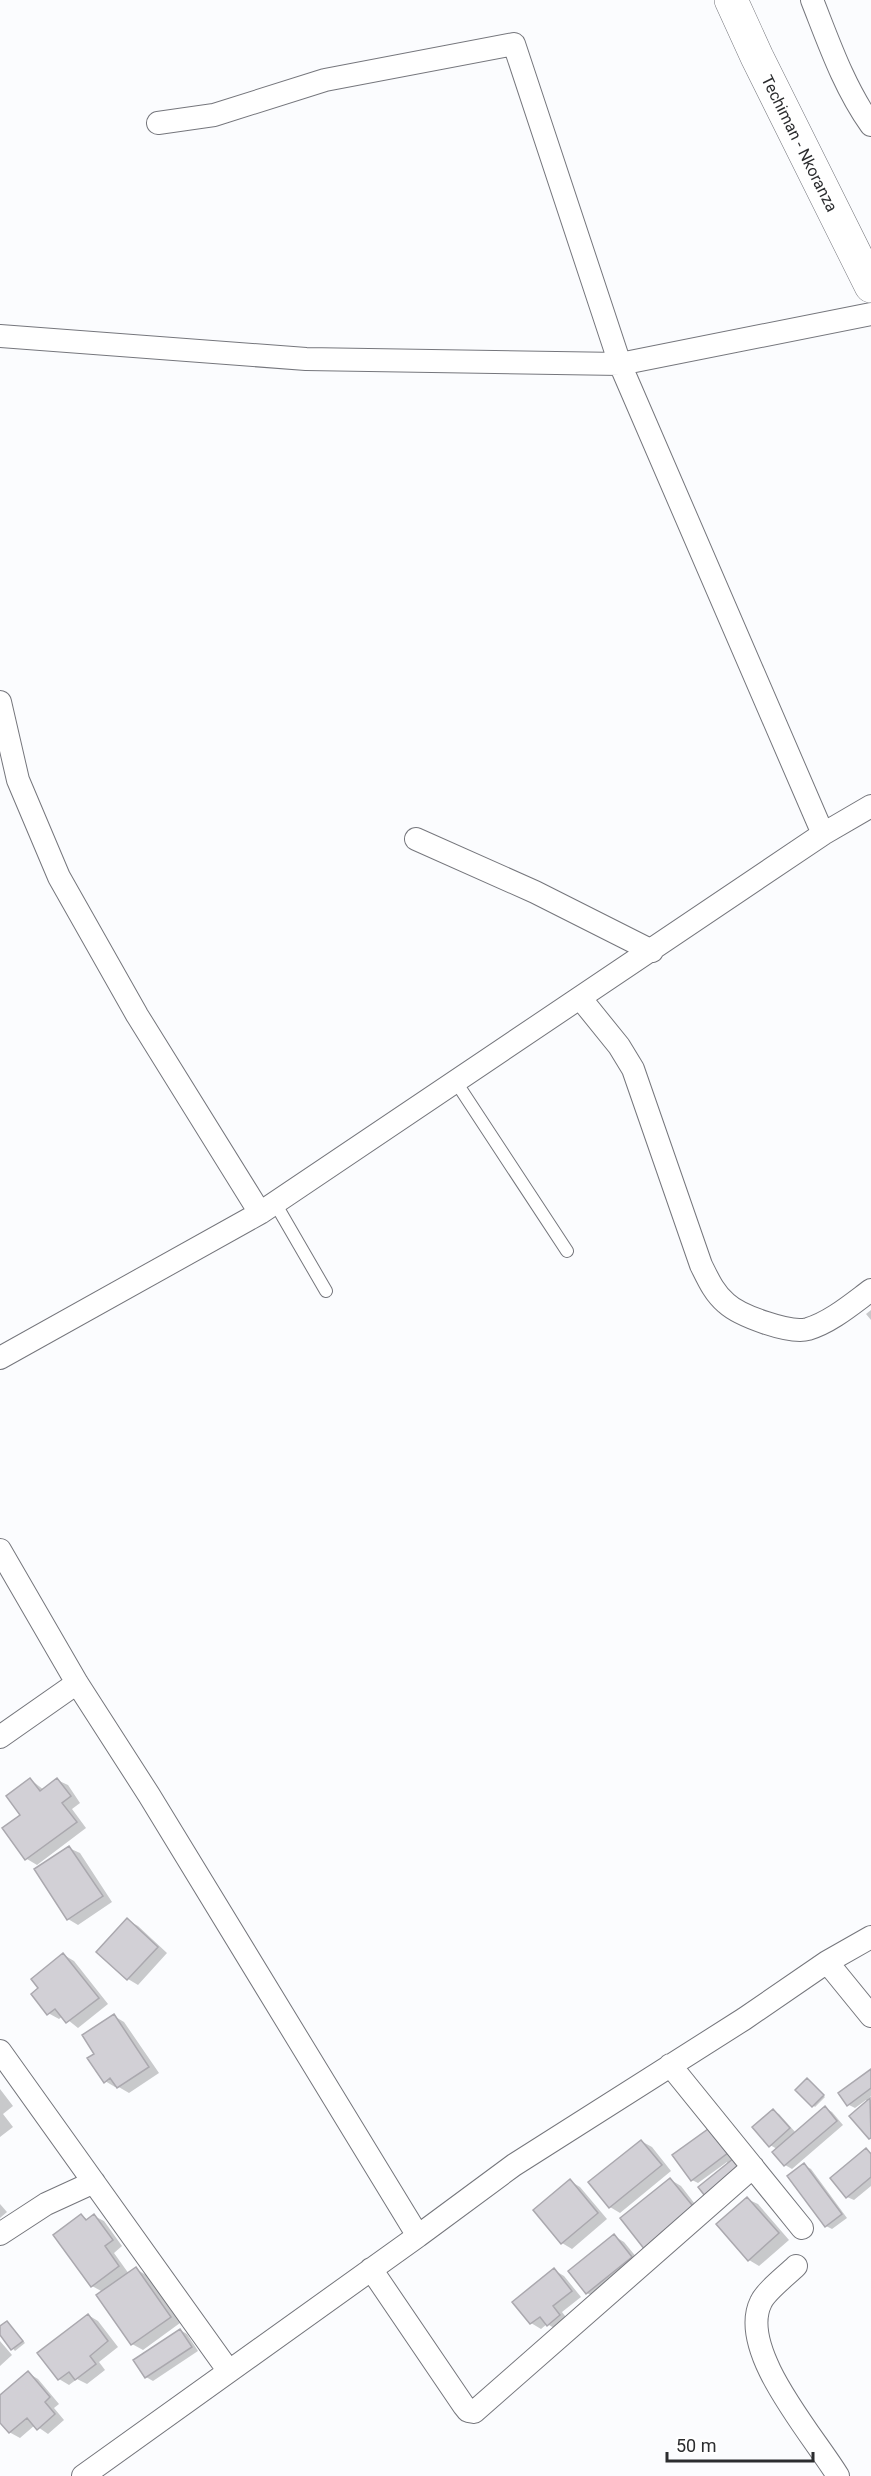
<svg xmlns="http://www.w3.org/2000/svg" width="871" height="2476" viewBox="0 0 871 2476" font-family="Roboto,sans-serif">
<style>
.shadow{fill:#0003}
.building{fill:#d2d0d6;stroke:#aaa8ae;stroke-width:1.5}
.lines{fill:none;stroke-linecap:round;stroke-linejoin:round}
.lane-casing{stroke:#75767c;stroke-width:14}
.street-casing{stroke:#75767c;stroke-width:24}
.secondary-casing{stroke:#75767c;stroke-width:34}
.lane{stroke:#fff;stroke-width:12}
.street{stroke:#fff;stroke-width:22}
.secondary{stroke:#fff;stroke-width:33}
.labels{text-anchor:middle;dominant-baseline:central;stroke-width:5;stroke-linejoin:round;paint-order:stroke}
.street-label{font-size:16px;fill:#2c2d2f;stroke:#fff}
</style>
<rect width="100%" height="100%" fill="#fbfcfe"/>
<path class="shadow" d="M871,1310V1320L866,1314Z
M31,1780L44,1790L57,1780L68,1785L80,1803L72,1809L86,1828L37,1865L27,1859L4,1829L22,1815Z
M69,1848L80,1853L112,1902L78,1925L68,1919Z
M127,1920L138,1926L167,1953L138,1985L128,1979L98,1952Z
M64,1955L74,1961L108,2004L78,2028L63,2016L59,2019L48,2013L40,1988Z
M114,2016L124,2022L159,2073L129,2093L117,2086L115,2087L105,2081L96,2054Z
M871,2071V2096L868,2099L871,2100V2139L868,2102L866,2100L855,2108L849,2105Z
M810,2082L825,2097L815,2107L813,2105Z
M0,2089L13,2106L3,2114L13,2127L0,2137Z
M825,2108L832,2112L843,2125L792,2169L785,2165L777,2149L770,2145L773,2111L779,2114L796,2133Z
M715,2125L739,2153L728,2164L727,2162L698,2183L692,2180Z
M641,2141L652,2147L671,2171L620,2213L610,2207Z
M866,2150L871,2153V2186L854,2200L847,2197Z
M804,2165L811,2169L847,2218L832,2229L826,2226Z
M671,2180L681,2186L705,2217L657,2255Z
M570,2181L580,2187L607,2219L572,2249L562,2243Z
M747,2199L758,2204L789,2240L759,2266L749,2260Z
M0,2204L7,2212L0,2218Z
M82,2216L88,2220L94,2216L104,2221L122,2246L114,2253L129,2274L136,2269L146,2275L180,2323L143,2350L132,2344L98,2296L103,2292L92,2286Z
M614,2236L624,2242L642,2264L598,2299L587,2293L570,2271Z
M554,2270L564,2276L581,2297L562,2312L569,2321L558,2330L547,2324L541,2329L531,2323Z
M88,2315L98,2321L118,2347L99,2362L105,2370L87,2384L77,2379L69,2385L59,2379Z
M7,2322L25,2343L15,2351L0,2333V2328Z
M180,2330L187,2334L198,2351L153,2381L146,2377Z
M0,2341L12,2355L0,2366Z
M28,2373L38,2379L59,2404L54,2408L64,2420L48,2434L35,2425L20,2438L9,2432L0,2421V2397Z"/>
<path class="building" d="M30,1778L40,1791L57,1778L71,1796L62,1803L77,1822L25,1860L2,1828L20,1815L6,1796Z
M69,1846L103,1896L67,1920L34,1869Z
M127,1918L158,1947L127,1980L96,1952Z
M63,1953L99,1998L66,2023L55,2009L47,2015L31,1994L38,1988L31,1979Z
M114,2014L149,2067L117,2088L110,2078L104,2083L87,2058L94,2054L82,2035Z
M871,2069V2088L847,2106L838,2093Z
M807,2078L824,2095L812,2107L795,2090Z
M870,2098L871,2138L869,2139L849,2116Z
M825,2106L837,2121L784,2166L772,2152Z
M773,2109L790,2128L769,2147L752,2127Z
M715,2124L733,2149L691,2181L672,2155Z
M641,2140L662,2165L609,2208L588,2182Z
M866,2148L871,2154V2177L846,2198L830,2178Z
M739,2154L750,2168L709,2201L698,2187Z
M804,2163L842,2214L825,2227L787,2176Z
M670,2178L696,2210L645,2250L620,2218Z
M570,2179L598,2213L561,2244L533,2210Z
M747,2197L779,2233L748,2261L716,2224Z
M81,2214L86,2220L94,2214L113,2240L105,2246L119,2266L91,2287L53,2235Z
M614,2234L632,2257L586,2294L568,2271Z
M136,2267L171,2317L131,2345L96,2295Z
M554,2268L572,2291L553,2306L560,2315L547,2326L540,2317L530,2324L512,2302Z
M88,2314L108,2341L90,2356L96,2364L75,2380L69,2372L58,2380L37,2353Z
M7,2321L23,2341L11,2350L0,2335V2326Z
M180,2329L192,2347L145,2378L133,2360Z
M28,2371L50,2397L45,2402L55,2414L37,2430L27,2418L9,2433L0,2423V2395Z"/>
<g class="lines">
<defs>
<path id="lane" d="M456,1082L567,1251
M275,1203L326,1291"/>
<path id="street" d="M812,0C829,43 844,87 871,125
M871,314L620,364L823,834L871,806
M0,336L306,359L620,364L514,44L325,80L214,115L158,123
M0,702L18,780L59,877L137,1015L260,1213L823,834
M416,839L535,892L652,951
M581,999L619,1046L633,1069L701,1265C708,1279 714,1293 726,1303C740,1316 790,1334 808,1329C831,1322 852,1304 871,1290
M0,1358L260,1213
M0,1550L77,1683L149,1795L418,2236L83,2476
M0,1737L77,1683
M827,1962L871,2016
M0,2051L228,2370
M670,2065L802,2228
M0,2234L46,2204L94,2182
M418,2236L514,2165L744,2019L827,1962L871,1937
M796,2266C787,2275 766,2291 761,2302C737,2350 814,2436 838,2476
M371,2269L464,2406L468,2411L474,2412L753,2167"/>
<g id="secondary">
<path id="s1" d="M731,0L757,57L871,286"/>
</g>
</defs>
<use href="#lane" class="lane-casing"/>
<use href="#street" class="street-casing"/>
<use href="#secondary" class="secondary-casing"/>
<use href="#lane" class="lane"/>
<use href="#street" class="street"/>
<use href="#secondary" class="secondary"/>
</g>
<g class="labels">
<g class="street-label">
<text stroke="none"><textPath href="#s1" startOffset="159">Techiman - Nkoranza</textPath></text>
</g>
</g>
<path d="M667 2452v9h146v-9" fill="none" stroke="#2c2d2f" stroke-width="3"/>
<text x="676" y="2452" font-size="18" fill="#2c2d2f" stroke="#ffffff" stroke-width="4.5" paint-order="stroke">50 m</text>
</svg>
